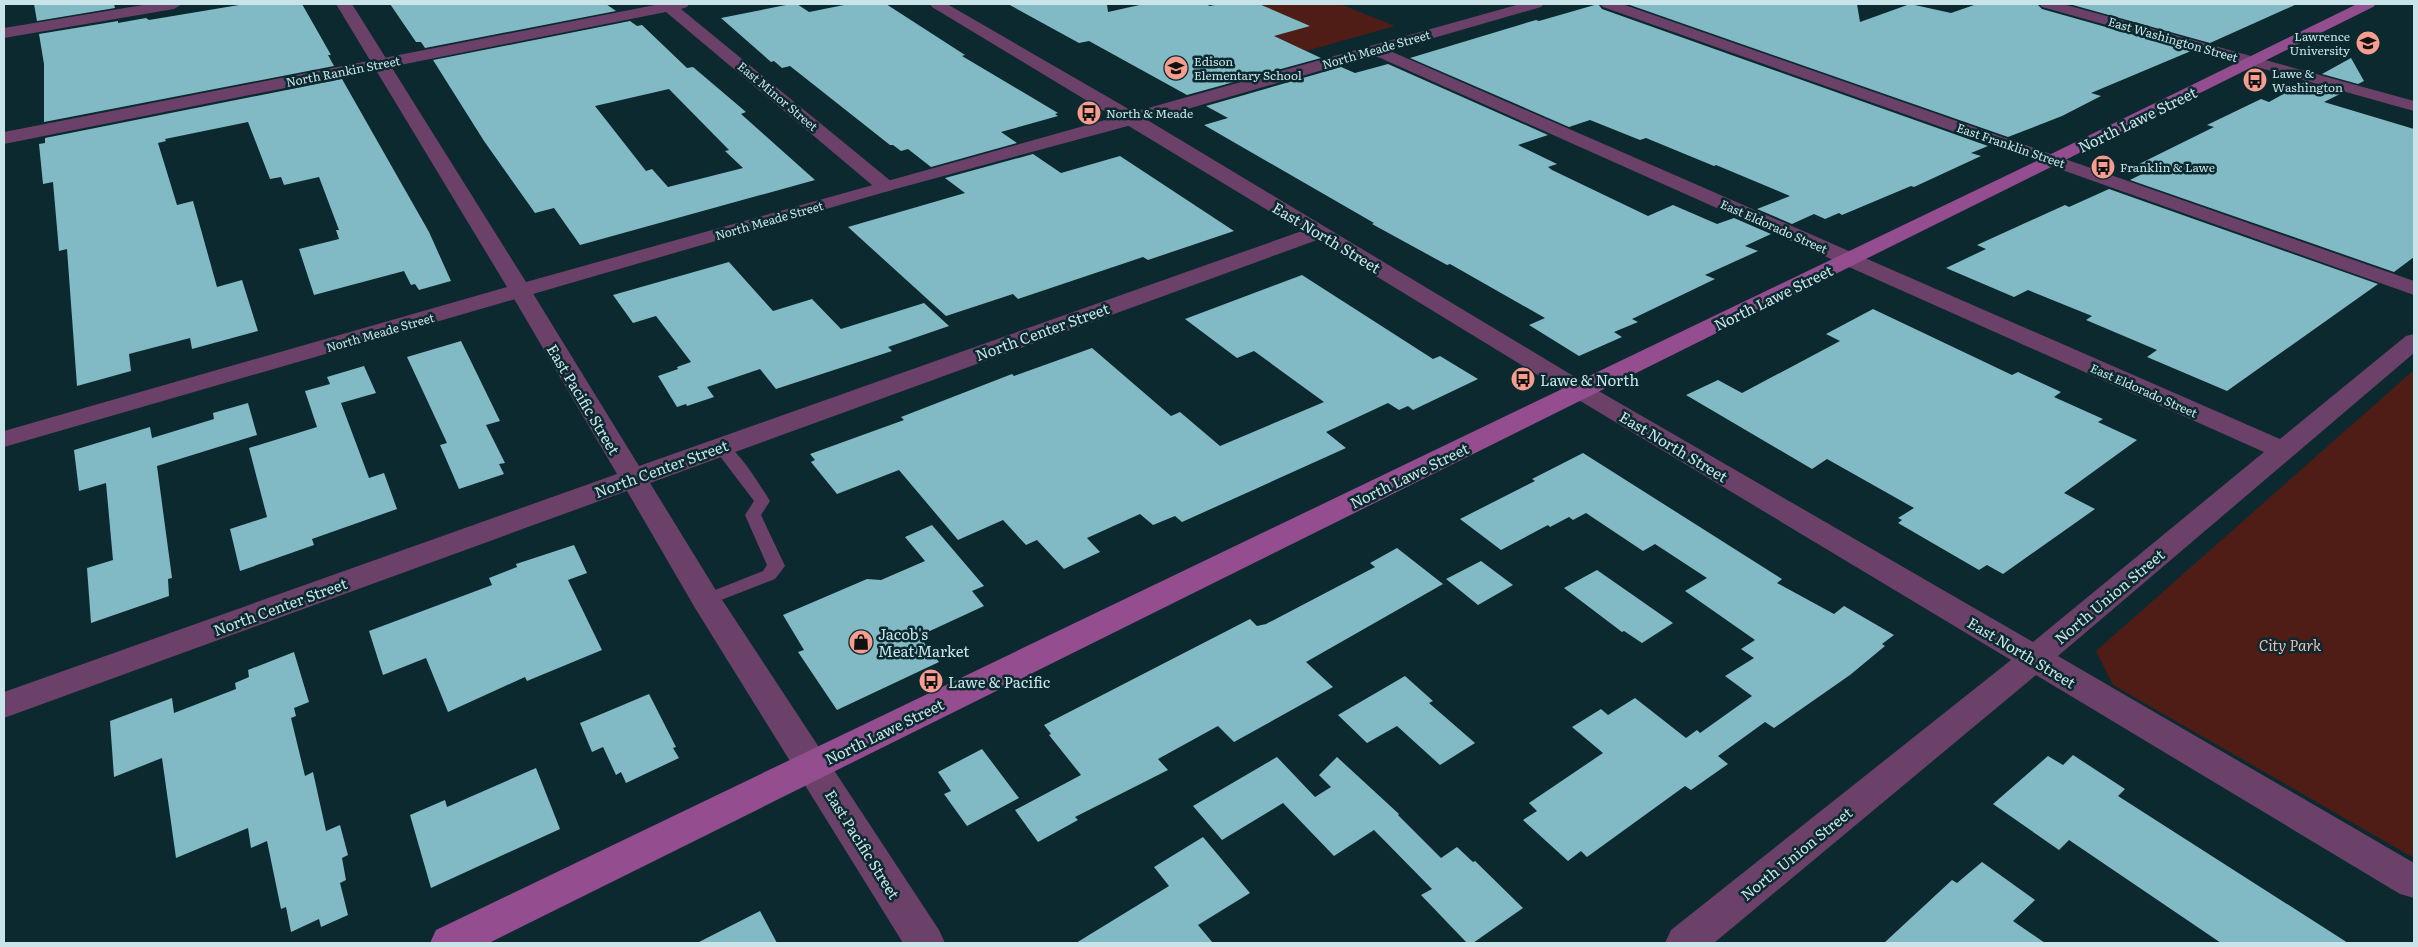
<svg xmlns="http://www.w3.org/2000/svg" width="2418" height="947" viewBox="0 0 2418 947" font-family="Literata,serif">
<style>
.green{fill:#501d16}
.building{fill:#81bac4;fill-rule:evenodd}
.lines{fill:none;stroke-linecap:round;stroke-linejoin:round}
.service{fill:#6c4169;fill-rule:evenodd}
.minor{fill:#6c4169;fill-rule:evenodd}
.tertiary{fill:#6c4169;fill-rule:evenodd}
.secondary{fill:#944e90;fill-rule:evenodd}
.labels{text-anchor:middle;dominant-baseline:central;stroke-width:5;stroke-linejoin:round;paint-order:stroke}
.far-poi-label{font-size:12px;fill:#c8e4e9;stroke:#0b292e;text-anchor:start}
.far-street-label{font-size:12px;fill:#c8e4e9;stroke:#0b292e}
.street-label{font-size:15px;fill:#c8e4e9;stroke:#0b292e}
.poi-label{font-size:15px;fill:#c8e4e9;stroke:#0b292e;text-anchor:start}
.park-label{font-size:15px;font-style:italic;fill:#efbbb1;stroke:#0b292e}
</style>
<rect width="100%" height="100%" fill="#0b292e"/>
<path class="green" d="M1259,4H1340L1395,26L1306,51L1274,36L1309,26Z
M2414,370V858L2113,685L2096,651Z"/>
<path class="building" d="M34,4H114L115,8L37,21Z
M245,4H302L331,55H328L334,66L44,122V64L39,34L118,21V23L146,18L149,20Z
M390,4H606L616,11L425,48L421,42H416Z
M791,4H797L809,12L849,4H886L965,55L962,56L1058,113L1055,114L1058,116L1001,132L1017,143L931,167L908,149L901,151L893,145H890L790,66L782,68L774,61L771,62L721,18Z
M1008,4H1107L1108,12L1144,4H1205L1210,6L1219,4H1259L1310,26L1274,36L1321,58L1187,95L1089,41L1079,43Z
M1598,4L1602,9L1988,146L1971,153L1981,156L1914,187L1911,186L1842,215L1839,213L1825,219L1814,214L1792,224L1757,209L1790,196L1716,165L1714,166L1646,138L1640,140L1590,120L1569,127L1410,58L1536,20L1539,21Z
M1627,4H1857L1860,22L1910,4L1951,13L1977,4H2037L2042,9L2191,51L2091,93L2101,96L2062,116L2008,137Z
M2069,4H2297L2210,43Z
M630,21L637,26L642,25L687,68L693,67L726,95L746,112L741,114L815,180L580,245L554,208L535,213L484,141L433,60ZM669,89L729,150L725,151L743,168L668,187L652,169L646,171L595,106Z
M2351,58L2364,81L2358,84L2322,74Z
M1388,64L1548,135L1518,145L1557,164L1548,167L1552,170L1648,216L1673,205L1717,224L1734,218L1771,234L1745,246L1758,251L1705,275L1715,279L1632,319L1638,322L1614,332L1622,337L1579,356L1529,325L1545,318L1450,264L1447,265L1372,224L1374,223L1204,125L1228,118L1206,106L1341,67L1355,73Z
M342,79L429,232L451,281L419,290L415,284L411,285L404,271L314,295L299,249L339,239L336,230H339L319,177L284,185L281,177L270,179L248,122L165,139L166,141L158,143L177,205L193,201L217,287L242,280L258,331L192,349L190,338L129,354L131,371L77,386L67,249L59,251L53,182L43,184L39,144L45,143V138Z
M2305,82L2342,93L2324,102L2414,129V257L2394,272L2130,180L2146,172L2133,167L2214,127L2207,125L2261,99L2269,102Z
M1033,154L1061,173L1120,156L1234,231L1148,260L1143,257L1018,299L1013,294L946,316L848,227L965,193L945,178Z
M2109,189L2378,284L2227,391L2147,357L2157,350L2086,320L2092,316L2028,290L2014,297L1946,268L1986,249L1977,245L2065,205L2069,207Z
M729,262L773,311L812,299L841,329L924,303L949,326L888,347L892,351L776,389L760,369L707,387L714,397L687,406L686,404L677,407L658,376L678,369L677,367L691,362L656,316L633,323L613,295Z
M1302,275L1433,359L1440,356L1478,379L1413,410L1408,406L1399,410L1388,403L1326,432L1346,448L1182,522L1175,516L1153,525L1140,514L1087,538L1100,552L1064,569L1037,540L1026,545L1003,520L958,540L899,470L837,494L811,462L815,460L810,454L904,420L901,417L1012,374L1014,376L1092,348L1171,416L1180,412L1220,446L1324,402L1254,351L1237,358L1185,319Z
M1873,309L2012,375L2018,372L2061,392L2054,397L2103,419L2098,422L2137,440L2064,493L2095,509L2003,574L1987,565L1979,570L1898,523L1902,520L1898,518L1914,508L1827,459L1812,469L1686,395L1718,380L1742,393L1840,341L1826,334Z
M461,341L500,421L486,425L505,463L499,464L504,474L459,489L440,445L447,443L407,357Z
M364,366L376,393L341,403L369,478L384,473L397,509L312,539L314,545L240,571L230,529L267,517L249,448L317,427L305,391L330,384L327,377Z
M248,403L257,435L157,466L172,578L168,579L169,596L91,623L87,568L113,560L106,483L79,491L74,450L150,427L152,438L214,419L213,413Z
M1583,453L1782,579L1777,583L1834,614L1844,606L1894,635L1882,644L1885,646L1850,675L1774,728L1765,722L1718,756L1728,764L1691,790L1685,786L1587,857L1581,851L1568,861L1523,820L1537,811L1529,803L1603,753L1572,727L1601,709L1608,715L1635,698L1686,738L1697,730L1700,733L1752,696L1725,676L1754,658L1741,649L1755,640L1685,591L1707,578L1655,544L1643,551L1586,513L1573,520L1569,517L1550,527L1548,525L1501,550L1460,519L1535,481L1532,479Z
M932,525L984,586L972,591L984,606L919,636L939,662L837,710L798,652L804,650L783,615L867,579L881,580L925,561L905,537Z
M574,545L587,573L568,580L602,650L527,681L525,677L448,712L426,658L383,675L369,631L492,585L489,578L517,567L516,564Z
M1397,548L1443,584L1306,662L1333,687L1234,742L1218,726L1158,759L1168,770L1075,817L1078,820L1038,842L1015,810L1081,775L1049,735L1051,734L1044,725L1250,619L1257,626L1266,624L1375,567L1370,563Z
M1481,561L1513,585L1478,605L1446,579Z
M1597,570L1673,623L1642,643L1624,631L1622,632L1564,588Z
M294,652L309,702L294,708L296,716L291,718L305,776L313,772L326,831L340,825L348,855L342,858L346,880L340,883L348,915L321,927L319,919L291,932L286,907L281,909L267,841L251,848L248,828L176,858L162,758L114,777L110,721L172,698L174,713L236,689L235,683L249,677L248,670Z
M1405,676L1433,701L1429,703L1475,743L1440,765L1397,726L1367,743L1338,715Z
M649,694L676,747L673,748L679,758L626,783L621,772L616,775L603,747L592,752L580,723Z
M982,749L1019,798L967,826L944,794L951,791L938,772Z
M2073,755L2125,789L2118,796L2348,943H2221L2069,840L2059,850L1993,804L2048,756L2063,765Z
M1277,757L1315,797L1331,787L1319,775L1337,757L1399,814L1398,815L1441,858L1457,847L1473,862L1475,861L1523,908L1473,943H1467L1421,895L1432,889L1374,830L1334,856L1283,803L1222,840L1193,806Z
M536,768L560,829L431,888L410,815L445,800L447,807Z
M1203,837L1250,893L1198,925L1213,943H1076L1169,886L1154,867Z
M1982,862L2035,900L2013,921L2045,943H1884L1952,880L1957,883Z
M760,911L777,943H697Z"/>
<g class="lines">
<path class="service" d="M721,442C737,446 761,487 770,501L761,515L785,566L775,579L706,606L700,604L697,600L700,596L763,571L767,565L745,515L754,501L713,447Z"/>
<path class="minor" d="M149,4H182L174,9L4,38V28Z
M660,4H689L687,7L681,9L892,182L895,186L892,190L885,192L878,190L666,12L4,144V132Z
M930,4H947L1139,115L1590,386L2033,642L2264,452L1369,53L1367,50L1369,47H1381L2280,439L2406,336L2414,334V353L2058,656L2414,863V898L2400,894L2036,675L1714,943H1665L1671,930L2011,660L1572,396L1317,240L650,483L717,592L939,930L945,943H903L695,608L627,491L4,718V692L617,474L510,292L513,287L521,285L529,287L639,466L1302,231L932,7Z
M1600,4H1622L2414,281V295L1603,7Z
M2039,4H2063L2414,101V111L2042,7Z"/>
<path class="tertiary" d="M336,4H352L526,282L1520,4H1544L1541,7L1139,123L892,190L4,447V431L507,287Z"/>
<path class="secondary" d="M2357,4H2376L2373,7L489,943H430L436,930L2047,156Z"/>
</g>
<defs>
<symbol id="university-disc" viewBox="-11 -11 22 22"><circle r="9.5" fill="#f59d8f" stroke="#0b292e"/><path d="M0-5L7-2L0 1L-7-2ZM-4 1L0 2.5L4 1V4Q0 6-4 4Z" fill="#111"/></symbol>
<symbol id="school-disc" viewBox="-11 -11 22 22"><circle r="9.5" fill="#f59d8f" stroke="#0b292e"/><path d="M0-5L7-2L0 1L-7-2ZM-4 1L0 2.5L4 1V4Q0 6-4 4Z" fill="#111"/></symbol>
<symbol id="bus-disc" viewBox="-11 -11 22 22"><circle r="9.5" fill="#f59d8f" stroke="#0b292e"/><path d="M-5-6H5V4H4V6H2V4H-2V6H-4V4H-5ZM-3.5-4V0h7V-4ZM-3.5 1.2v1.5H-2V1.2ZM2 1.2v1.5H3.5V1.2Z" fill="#111"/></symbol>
<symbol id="shop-disc" viewBox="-11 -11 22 22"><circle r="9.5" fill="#f59d8f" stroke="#0b292e"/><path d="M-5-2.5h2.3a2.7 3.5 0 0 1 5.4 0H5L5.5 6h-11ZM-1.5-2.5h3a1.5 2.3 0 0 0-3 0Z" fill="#111"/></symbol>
</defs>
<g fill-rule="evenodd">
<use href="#university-disc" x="2354" y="29" width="28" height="28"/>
<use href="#school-disc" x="1162" y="54" width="28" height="28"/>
<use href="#bus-disc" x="2241" y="66" width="28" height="28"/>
<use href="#bus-disc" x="1075" y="99" width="28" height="28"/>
<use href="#bus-disc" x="2089" y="153" width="28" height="28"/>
<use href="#bus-disc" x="1509" y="365" width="28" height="28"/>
<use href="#shop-disc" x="847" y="628" width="28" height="28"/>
<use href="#bus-disc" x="917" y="667" width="28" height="28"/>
</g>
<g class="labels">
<g class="far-poi-label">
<text x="2350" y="36" text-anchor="end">Lawrence<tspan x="2350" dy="14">University</tspan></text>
<text x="1194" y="61">Edison<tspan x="1194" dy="14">Elementary School</tspan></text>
<text x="2272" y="73">Lawe &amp;<tspan x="2272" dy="14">Washington</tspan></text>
<text x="1106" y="113">North &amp; Meade</text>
<text x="2120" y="167">Franklin &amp; Lawe</text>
</g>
<g class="far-street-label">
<text transform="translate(2173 39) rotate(16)">East Washington Street</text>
<text transform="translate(1376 49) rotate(-16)">North Meade Street</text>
<text transform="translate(343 71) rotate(-11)">North Rankin Street</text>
<text transform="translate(778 96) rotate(40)">East Minor Street</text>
<text transform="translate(2011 145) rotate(19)">East Franklin Street</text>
<text transform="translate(769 220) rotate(-16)">North Meade Street</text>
<text transform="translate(1774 226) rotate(24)">East Eldorado Street</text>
<text transform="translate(380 332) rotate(-16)">North Meade Street</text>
<text transform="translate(2144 390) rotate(24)">East Eldorado Street</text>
</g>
<g class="street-label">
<text transform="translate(2137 119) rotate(-26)">North Lawe Street</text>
<text transform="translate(1327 237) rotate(31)">East North Street</text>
<text transform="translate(1773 297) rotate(-26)">North Lawe Street</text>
<text transform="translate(1042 331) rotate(-20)">North Center Street</text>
<text transform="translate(584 399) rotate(59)">East Pacific Street</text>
<text transform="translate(1674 446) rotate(31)">East North Street</text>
<text transform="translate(661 468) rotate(-20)">North Center Street</text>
<text transform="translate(1409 475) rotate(-26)">North Lawe Street</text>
<text transform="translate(2109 596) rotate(-40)">North Union Street</text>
<text transform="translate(280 606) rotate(-20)">North Center Street</text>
<text transform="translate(2022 652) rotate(31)">East North Street</text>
<text transform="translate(884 731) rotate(-26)">North Lawe Street</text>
<text transform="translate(863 844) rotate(58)">East Pacific Street</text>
<text transform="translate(1796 853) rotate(-39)">North Union Street</text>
</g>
<g class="poi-label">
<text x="1540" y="379">Lawe &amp; North</text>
<text x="878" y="633">Jacob's<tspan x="878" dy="17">Meat Market</tspan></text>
<text x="948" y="681">Lawe &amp; Pacific</text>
</g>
<g class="park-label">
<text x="2290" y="644">City Park</text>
</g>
</g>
<rect width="2418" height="947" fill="none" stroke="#c8e4e9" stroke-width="10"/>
</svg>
